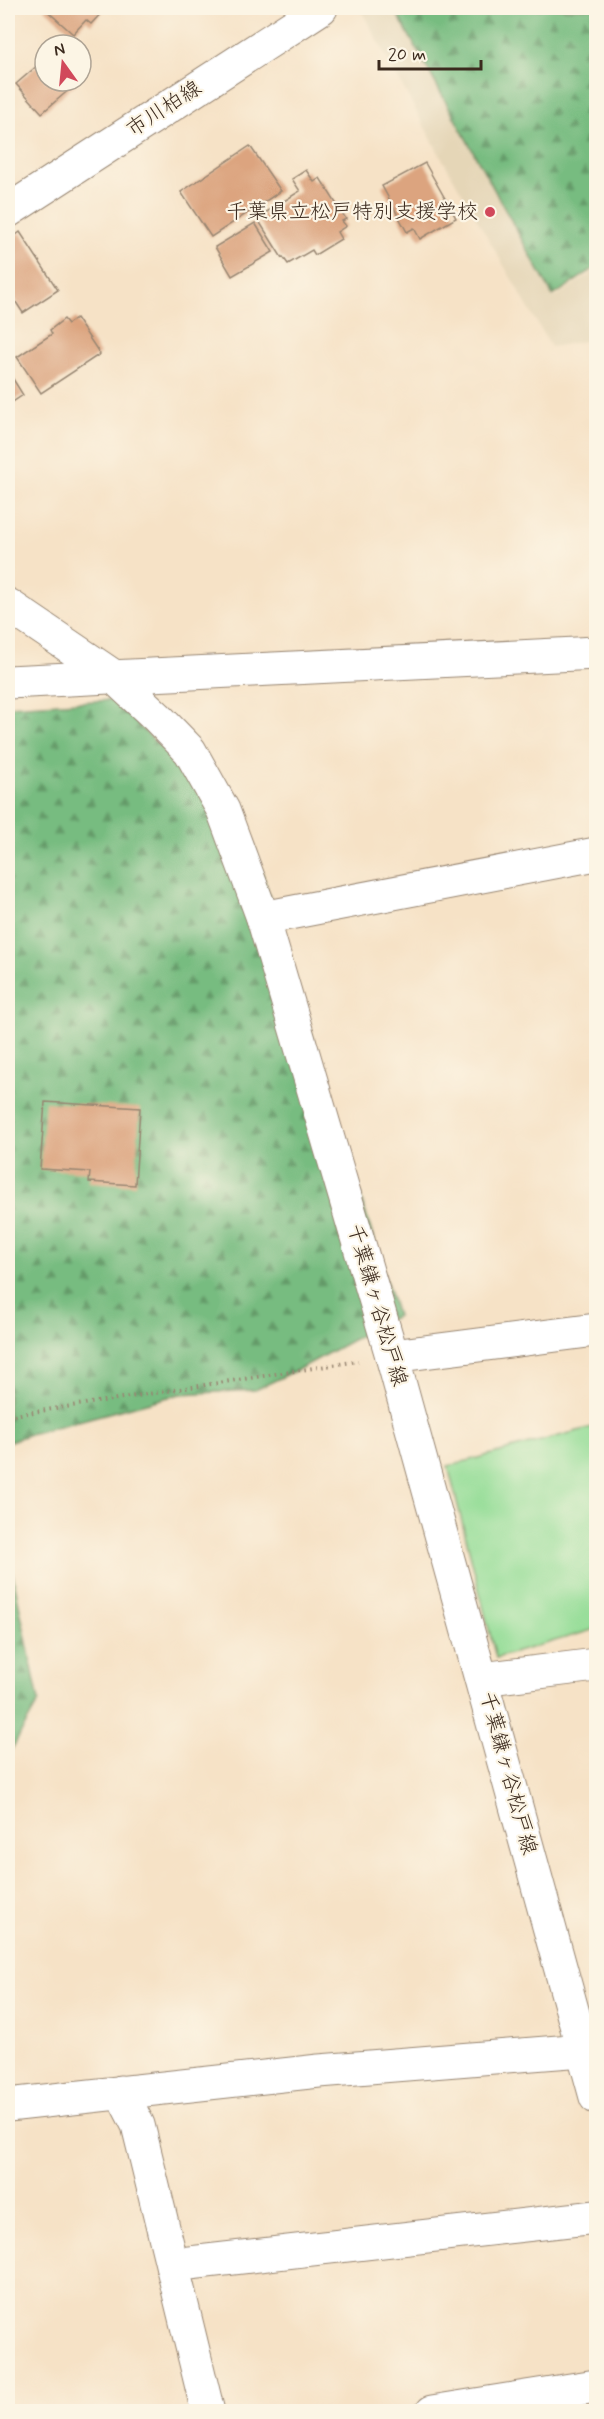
<svg xmlns="http://www.w3.org/2000/svg" width="604" height="2419" viewBox="0 0 604 2419" font-family="Mynerve,'Klee One',sans-serif">
<style>
.built{fill:#e5d6b7}
.forest{fill:url(#forest-firs);stroke:#59734f;stroke-width:1.5}
.green{fill:#94dd97;stroke:#68845a;stroke-width:1.5}
.building{fill:#dca47f}
.lines{fill:none;stroke-linecap:round;stroke-linejoin:round}
.minor-casing{stroke:#988672;stroke-width:35}
.major-casing{stroke:#988672;stroke-width:35}
.path{stroke:#988672;stroke-width:4;stroke-dasharray:1.5 4.5;stroke-linecap:butt}
.minor{stroke:#fff;stroke-width:33}
.major{stroke:#fff;stroke-width:33}
.poi-dot{fill:#d1495b;stroke:#fcf5e5;stroke-width:2}
.labels{text-anchor:middle;dominant-baseline:central;stroke-width:4.5;stroke-linejoin:round;paint-order:stroke}
.street-label{font-size:21px;fill:#3b2a1e;stroke:#fcf5e5}
.poi-label{font-size:21px;fill:#3b2a1e;stroke:#fcf5e5;text-anchor:end}
</style>
<defs>
<pattern id="forest-firs" width="22" height="20" patternUnits="userSpaceOnUse" patternTransform="scale(1.5)"><rect width="22" height="20" fill="#77bc80"/><path d="M5 1l3.5 6h-7zM16 11l3.5 6h-7z" fill="#639968"/></pattern>
</defs>
<rect width="100%" height="100%" fill="#fcf5e5"/>
<filter id="ink" filterUnits="userSpaceOnUse"><feTurbulence type="fractalNoise" baseFrequency=".0167" numOctaves="2"/><feDisplacementMap in="SourceGraphic" scale="12" xChannelSelector="R" yChannelSelector="G"/><feConvolveMatrix kernelMatrix="1 2 1 2 8 2 1 2 1" color-interpolation-filters="sRGB"/></filter>
<filter id="wash" filterUnits="userSpaceOnUse"><feTurbulence type="fractalNoise" baseFrequency=".008" numOctaves="4" result="noise"/><feDisplacementMap in="SourceGraphic" scale="24" xChannelSelector="R" yChannelSelector="G"/><feGaussianBlur stdDeviation="1.35" result="paint"/><feColorMatrix in="noise" values="0 0 0 0 0 0 0 0 0 0 0 0 0 0 0 0 0 1.4 0 .05"/><feComposite in="paint" operator="in"/></filter>
<g filter="url(#wash)">
<rect width="100%" height="100%" fill="#f6e2c6"/>
<path class="built" d="M360,8H393L554,298L596,270V339L551,347L440,155Z"/>
<path class="forest" d="M394,8H596V267L553,296Z
M113,700L251,836L397,1316L299,1369L255,1390L180,1394L33,1433L8,1442V706Z
M8,1551L39,1701L8,1756Z"/>
<path class="green" d="M596,1426V1629L496,1658L448,1466Z"/>
<g id="blocks">
<path class="building" d="M44,8H106L91,24L86,20L73,34Z
M45,59V81H79L42,113L16,84Z
M250,146L281,191L211,237L181,192Z
M425,163L456,218L420,239L414,228L407,232L382,186Z
M306,170L314,182L320,178L346,219L342,221L346,226L337,232L341,239L315,255L312,250L288,264L283,257L282,258L257,218L300,191L292,179Z
M255,223L273,252L232,276L215,247Z
M20,232L58,290L23,313L8,290V241Z
M76,318L100,354L41,393L17,357L52,334L50,330L64,319L68,324Z
M8,371L23,395L8,405Z
M45,1102L140,1108L135,1185L89,1182L90,1172L40,1169Z"/>
</g>
</g>
<g filter="url(#ink)">
<use href="#blocks" fill-opacity="0" stroke="#988672" stroke-width="1.5"/>
<g class="lines">
<defs>
<path id="minor" d="M8,682L596,653
M263,918L596,854
M392,1356L596,1330
M482,1679L596,1665
M121,2092L138,2125L208,2412
M8,2105L319,2071L596,2049
M172,2265L596,2217
M432,2412L596,2386"/>
<path id="major" d="M8,211L321,8
M8,605L113,676L157,717L190,751L223,810L263,918L392,1356L596,2097"/>
</defs>
<use href="#minor" class="minor-casing"/>
<use href="#major" class="major-casing"/>
<path class="path" d="M8,1416L358,1361"/>
<use href="#minor" class="minor"/>
<use href="#major" class="major"/>
</g>
</g>
<circle class="poi-dot" cx="490" cy="212" r="6"/>
<g class="labels">
<g class="street-label">
<text transform="translate(164 109) rotate(-33)">市川柏線</text>
<text transform="translate(377 1305) rotate(74)">千葉鎌ヶ谷松戸線</text>
<text transform="translate(508 1773) rotate(75)">千葉鎌ヶ谷松戸線</text>
</g>
<g class="poi-label">
<text x="478" y="212">千葉県立松戸特別支援学校</text>
</g>
</g>
<rect width="604" height="2419" fill="none" stroke="#fcf5e5" stroke-width="30"/>
<g transform="translate(63 63) rotate(345)"><circle r="28" fill="#fcf5e5" stroke="#afa495" stroke-width="1.5"/>
<path d="M0-4.5L10 22L0 15L-10 22Z" fill="#d1495b"/>
<text y="-9" font-size="16" font-weight="bold" text-anchor="middle" fill="#3b2a1e">N</text>
</g>
<path d="M379 60v9h102v-9" fill="none" stroke="#3b2a1e" stroke-width="3"/>
<text x="388" y="60" font-size="18" fill="#3b2a1e" stroke="#fcf5e5" stroke-width="4.5" paint-order="stroke">20 m</text>
</svg>
